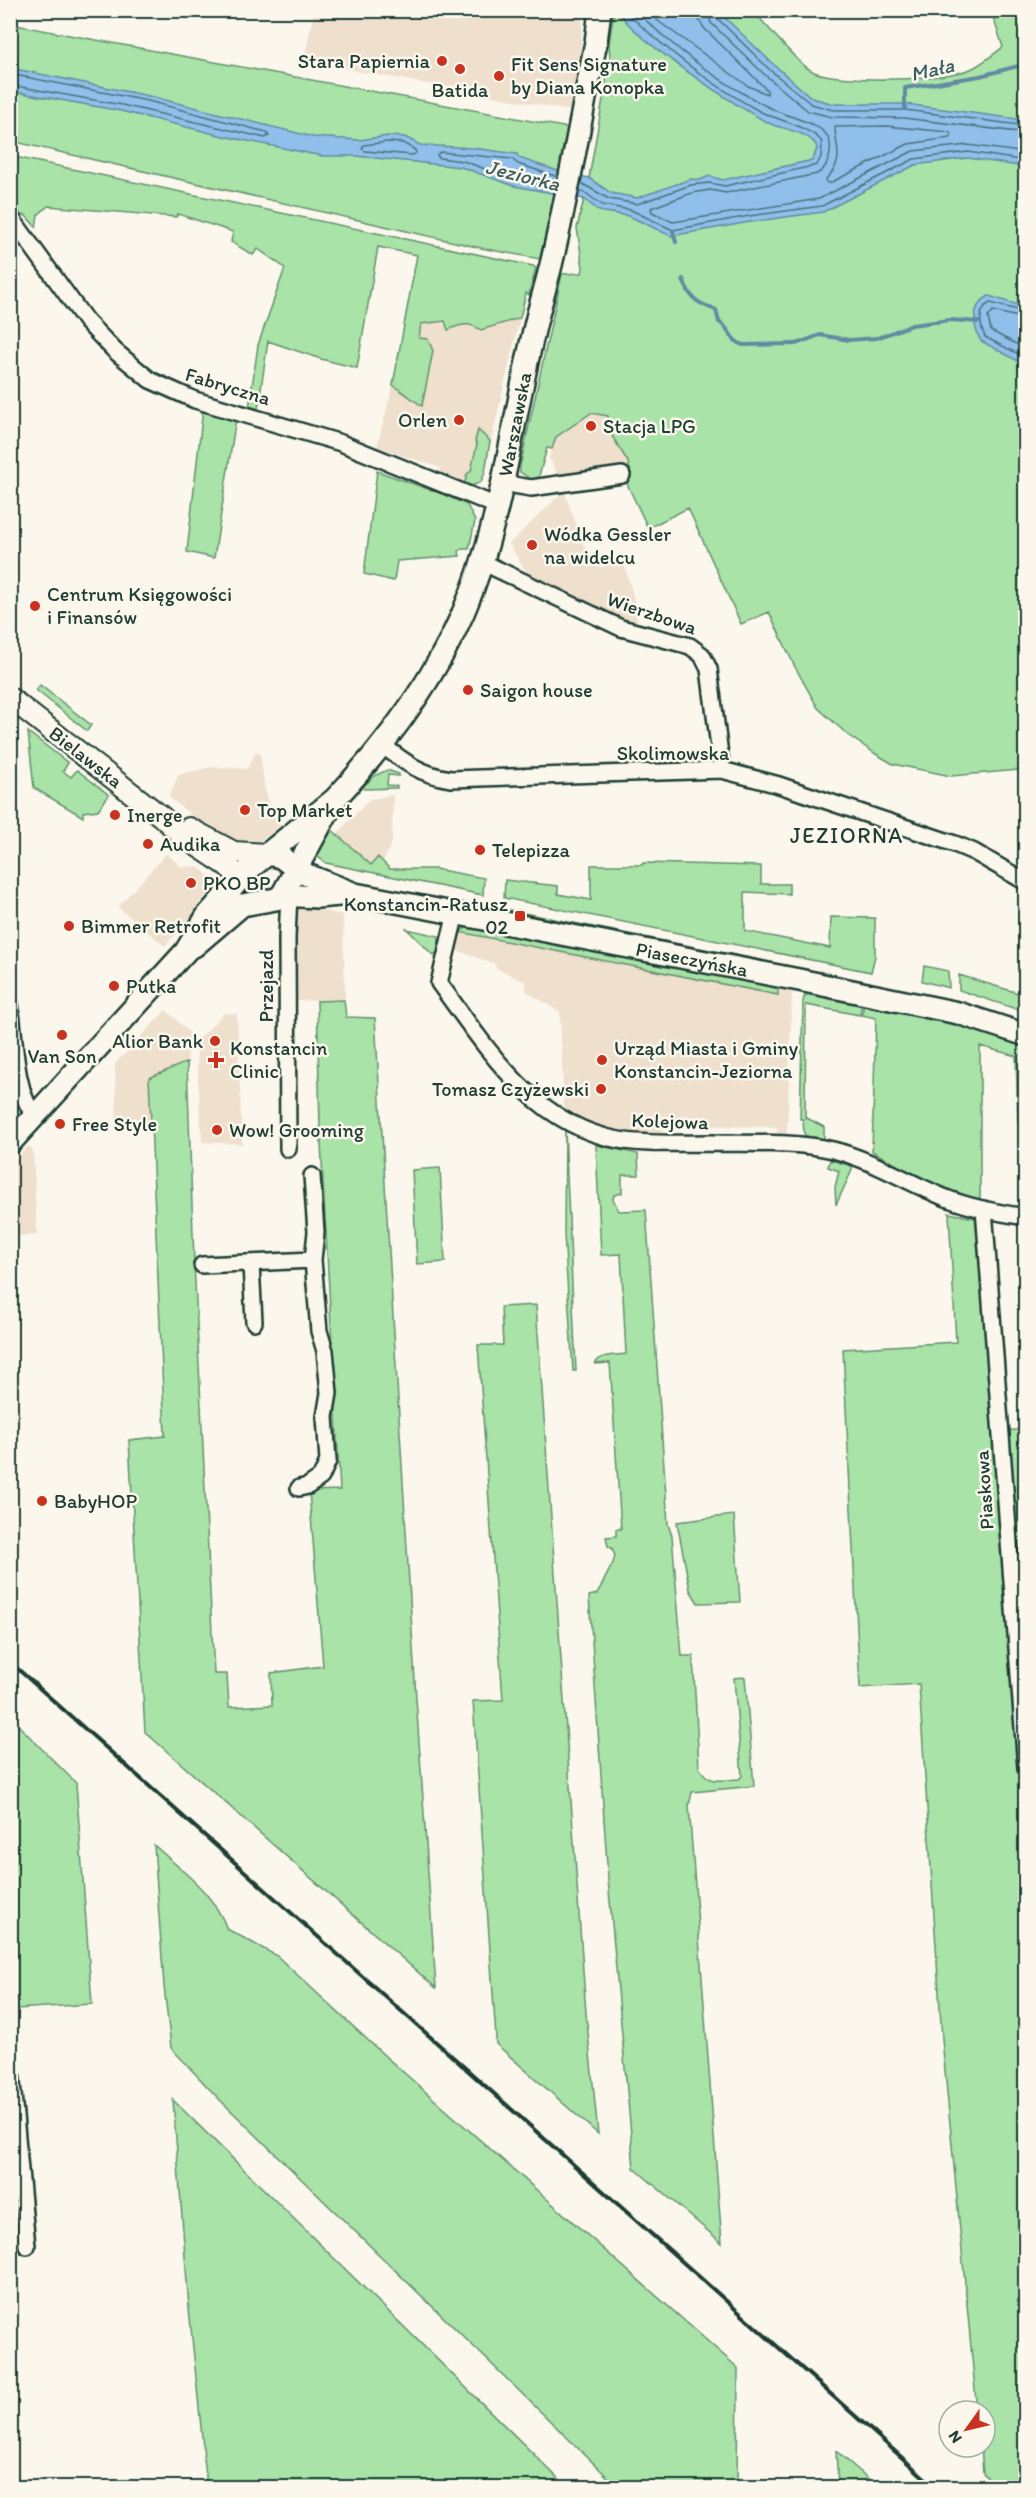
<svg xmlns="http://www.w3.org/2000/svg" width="1036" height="2498" viewBox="0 0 1036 2498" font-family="Itim,sans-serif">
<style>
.built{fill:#efdfcd}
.green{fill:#a9e3a8;stroke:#64906e;stroke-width:1.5}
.water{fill:#8fbfea;stroke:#628ba1;stroke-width:1.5}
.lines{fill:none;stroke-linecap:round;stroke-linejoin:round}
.shore{stroke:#4c717d;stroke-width:1.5}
.stream{stroke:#628ba1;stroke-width:4}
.minor-casing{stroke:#1f3d34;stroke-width:20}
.tertiary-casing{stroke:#1f3d34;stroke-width:24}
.secondary-casing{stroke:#1f3d34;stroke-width:26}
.minor{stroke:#fbf7ec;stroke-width:15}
.tertiary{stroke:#fbf7ec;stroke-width:20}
.secondary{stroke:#fbf7ec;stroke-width:21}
.rail{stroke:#1f3d34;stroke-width:4}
.poi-dot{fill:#c8321e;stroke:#fbf7ec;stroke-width:2}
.labels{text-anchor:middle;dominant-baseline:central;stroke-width:5;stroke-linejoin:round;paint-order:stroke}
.poi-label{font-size:20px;fill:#1f3d34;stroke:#fbf7ec;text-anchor:start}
.street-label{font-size:20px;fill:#1f3d34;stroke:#fbf7ec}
.water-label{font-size:21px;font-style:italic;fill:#3b5e62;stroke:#fbf7ec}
.quarter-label{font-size:22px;letter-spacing:1.5px;fill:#1f3d34;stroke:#fbf7ec}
</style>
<rect width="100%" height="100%" fill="#fbf7ec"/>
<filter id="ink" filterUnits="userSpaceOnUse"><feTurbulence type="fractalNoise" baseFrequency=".0167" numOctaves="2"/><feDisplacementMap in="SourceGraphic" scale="12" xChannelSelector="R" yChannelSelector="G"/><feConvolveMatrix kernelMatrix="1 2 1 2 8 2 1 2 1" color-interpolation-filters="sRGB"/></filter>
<g filter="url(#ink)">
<path class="built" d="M314,11H583L580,60L572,111L304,61Z
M520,318L482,480L471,487L439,473L441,468L377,447L393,385L422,405L419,338L421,324L445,320L474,325L481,330Z
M591,413L608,416L612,436L628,462L630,470L555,477L556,470L549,458L556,437Z
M564,491L584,546L600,567L623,559L635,603L638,627L566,596L525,570L509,544Z
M256,752H260L265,790L275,818L281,825L255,845L241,844L198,821L169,797L178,775L211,767L247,769Z
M393,795L392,842L383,862L378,858L371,866L337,834L370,799Z
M166,854L182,867L197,866L213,880L208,885L211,890L198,904L201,907L165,946L118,907Z
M300,906L343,915L345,1000L290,1001L292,912Z
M467,926L789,988L792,993L787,1132L784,1137H778L777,1127L663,1125L662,1135L631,1132L581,1121L564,1113L560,1012L526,991V982L496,968L495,964L456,950L459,932Z
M166,1010L190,1033L187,1062L149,1078L150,1121L117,1126L115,1064Z
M224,1013L237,1014L242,1144L202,1142L196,1042Z
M28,1146L33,1150L37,1235L11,1237V1165Z"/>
<path class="green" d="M614,11H753C767,25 798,65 814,72C842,83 947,81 973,68C984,62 994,54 1003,47L991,11H1025V767L1019,770L951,776L893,764L876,754L849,736L818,708L795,667L769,612L741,624L688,508L648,528L628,486L624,471L630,470L628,462L612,436L608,416L591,413L556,437L552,449L547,448L537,483L528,482L529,478L520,472V466L562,274L582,273L583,268L577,228L589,178L610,59L609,43Z
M10,24L569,128L540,259L481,248L11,141Z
M10,156L533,266L536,268L529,295L526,293L520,318L481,330C469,322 461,324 448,330L445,321L421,324L419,338L428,339L433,351L422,406L393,385L417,255L378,247L357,368L321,359L268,341L258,409L249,408L258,345L285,268L258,249L253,255L231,242L233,232L178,214L176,217L48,206L38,215L36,227L25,215L18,218L11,207Z
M203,408L236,418L214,558L187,552Z
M478,430L490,441L485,472L481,482L469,487L465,482L467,474L471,471L477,444L475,441Z
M377,471L445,495L467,505L475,521L469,549H462L459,551L460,556L397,561L394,581L364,574Z
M40,685L91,725L87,731L36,690Z
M28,732L68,763L63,771L71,777L77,770L109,795L98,810L83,812V817L34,788Z
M387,770L399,774V776L388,775L387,785L397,786V788L364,789V786L374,776Z
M330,828L371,865L378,857L390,869H435L484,878L483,895L326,863L318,857L317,852Z
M643,863L761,866V884H789V894L745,892V931L830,948L831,917L875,918V956L871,972L504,898L505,880L558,886V894L591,900V865H642Z
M504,909L870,982L869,985L503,912Z
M471,925L778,986V995L459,932Z
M407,929L439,936L438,952L433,955Z
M924,966L948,971L949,988L922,981Z
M959,975L1025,995V1012L959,990Z
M810,992L862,1003L860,1015L806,1005L805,1117L824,1127V1140L806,1136L804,1134L803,1119H800L803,1002L804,997Z
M344,1000L346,1017L375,1018L416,1698L436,1988L145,1732L129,1440L165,1436L149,1078L187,1062L194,1262L214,1674H227L229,1707L272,1705L271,1673L323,1666L309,1491L340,1490L320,1126L317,1001Z
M864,1003L951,1022L1025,1045V1121H1018L1016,1056L980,1046V1202L936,1187L872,1151L876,1018L862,1015Z
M565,1131L576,1371H573L564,1234Z
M596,1145L638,1154L639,1175H622V1193L614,1195L613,1199L619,1211L646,1210L668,1524L672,1536L682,1656H693L699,1767C709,1785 720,1780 739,1779L742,1776L734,1678L745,1677L754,1786L692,1792L689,1806L722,2243L634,2168L608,1879L589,1596L597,1594L613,1563L615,1556L612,1548L608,1546L606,1537L616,1536V1529H621L610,1363L595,1364C601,1353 615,1356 626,1354L621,1254L601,1255Z
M830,1160L852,1166V1170L836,1205L835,1187L839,1171L828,1167Z
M440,1168L445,1262L417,1264L412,1170Z
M949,1213L980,1219L1022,1809L1026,1810L1025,2487H997L983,2473L981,2447H985V2411H977L942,2039L919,1684L860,1688L843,1349L956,1342Z
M536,1305L586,2013L598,2134L496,2044V2038L473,1701L503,1700L478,1345H503L501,1307Z
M1025,1429V1695L1005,1431Z
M734,1515L740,1602L698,1603L690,1590L677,1522Z
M10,1717L76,1783L92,2004L16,2009L10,1961Z
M154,1845C183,1872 213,1892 227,1929L277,1956L385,2056L738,2368L737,2487H618L218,2098L171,2048L164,1986Z
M173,2100L567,2487H207L189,2308Z
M836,2451L869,2479V2487H838Z"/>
<path class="water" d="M618,10L718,11L773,64L812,98L834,104H905L1025,120V167L968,158L915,165L823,212L750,222L671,236L629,216L599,211L584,199L514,186L461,167L356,156H322L223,136L121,111L11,91L10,68L149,96L313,137L359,140L388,136L405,137L420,145L473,148L517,154L519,158L558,171L589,178L611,193L637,198L691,179L700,180L709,176L723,180L813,160L817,148C814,134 785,129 773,125C743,112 629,36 618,10Z
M989,296L1025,307V365L981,341C972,325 971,305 989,296Z"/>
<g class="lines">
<path class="shore" d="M635,10C667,41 707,73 746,95C756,101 767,107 779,112C793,118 814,122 825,133C835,144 830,167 817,174L726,193L710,190L692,193L651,208L652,212L673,222L819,199L913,151L968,145L1026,153
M648,10L658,21L748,86L767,94V90L704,28L699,20L698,10
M707,10L711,23L764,74L808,111L832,117L904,118L1026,133
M714,10L716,17L769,69L811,104L833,110H905L1026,126
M10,74L148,101L266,132L269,136L265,138L122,105L10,85
M886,126L949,132L952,135L950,138L908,144L830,183H827L826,179C846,160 835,147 835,127Z
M387,142L403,143L415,150L416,153L413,155L365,151L362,149L364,145Z
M581,183L609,199L637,204L691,185L709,183L725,186L817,165L821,157L822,142C814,129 776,119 761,112C711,85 665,49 624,10
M556,187L516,180L463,161L439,158L437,155L440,152L512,159L518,164L558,177
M579,191L587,194L602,205L631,210L673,230L749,216L822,206L914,159L968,152L1026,161
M1026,312L990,303C977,309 980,326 985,337L1026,358
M1026,319L993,311L988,317L991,331L1026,349"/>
<path class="stream" d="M905,108V88L980,76L1026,64
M673,231L676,242
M683,279C690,298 696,303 716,310L719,322C730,328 730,341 743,345L796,344L820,335L849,340L877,338L912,325L950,320L979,322"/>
<defs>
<path id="minor" d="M10,216L86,321L115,351L150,380L195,400L341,443L497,506
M501,483L531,488L622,475
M482,562L621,628L690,646L702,655L709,669L722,770
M381,744C404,762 421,775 451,779L722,770L779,785L955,844L974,852L1026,882
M456,913L439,983C487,1048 533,1125 619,1140C648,1145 680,1143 710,1143C751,1144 793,1141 833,1150C873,1160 908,1183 946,1198C971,1208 999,1213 1026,1217
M10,1004C15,1036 14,1092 35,1116
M288,1149L287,938L289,895
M984,1209L1026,1768
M251,1264L254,1322
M202,1265L313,1260
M299,1488L308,1486L321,1477L328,1461L325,1417L329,1393L325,1351L319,1331L313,1260L316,1232L312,1176
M10,2061L27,2246"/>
<path id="tertiary" d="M10,698L162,817L185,838L226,865L241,878
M189,828L234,852L267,854"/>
<g id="secondary">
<path id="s1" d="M267,854L281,857L300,872L355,894L799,980L958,1013L1026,1035"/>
<path d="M282,895L317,897L351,894"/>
<path d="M194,946L242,905L276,899L282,895L332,804"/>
<path id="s2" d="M10,1143L186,951L207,916L249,869L335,799C391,739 443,668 472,591C503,509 513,420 533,335C539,307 548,280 554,252C570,182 582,112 596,42L600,10"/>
</g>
</defs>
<use href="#minor" class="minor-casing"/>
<use href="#tertiary" class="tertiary-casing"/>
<use href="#secondary" class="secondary-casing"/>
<use href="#minor" class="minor"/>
<use href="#tertiary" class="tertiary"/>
<use href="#secondary" class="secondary"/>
<path class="rail" d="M10,1662L936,2488"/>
</g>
</g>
<g class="poi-dot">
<circle cx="442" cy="61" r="6"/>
<circle cx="460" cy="69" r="6"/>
<circle cx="499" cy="76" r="6"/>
<circle cx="459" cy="420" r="6"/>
<circle cx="591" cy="426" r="6"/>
<circle cx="532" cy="545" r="6"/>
<circle cx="35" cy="606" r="6"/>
<circle cx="468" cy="690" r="6"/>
<circle cx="245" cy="810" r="6"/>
<circle cx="115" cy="815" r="6"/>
<circle cx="148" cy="844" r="6"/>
<circle cx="480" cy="850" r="6"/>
<circle cx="191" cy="883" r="6"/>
<rect x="514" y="910" width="12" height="12" rx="3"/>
<circle cx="69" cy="926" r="6"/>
<circle cx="114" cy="986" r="6"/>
<circle cx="62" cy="1035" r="6"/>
<circle cx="215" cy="1041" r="6"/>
<path d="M213 1051h6v6h6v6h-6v6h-6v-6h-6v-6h6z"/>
<circle cx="602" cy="1060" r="6"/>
<circle cx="601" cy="1089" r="6"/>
<circle cx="60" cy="1124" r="6"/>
<circle cx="217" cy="1130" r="6"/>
<circle cx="42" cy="1501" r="6"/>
</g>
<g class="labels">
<g class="poi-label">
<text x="430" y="61" text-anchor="end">Stara Papiernia</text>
<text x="511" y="64">Fit Sens Signature<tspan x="511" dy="23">by Diana Konopka</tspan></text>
<text x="460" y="90" text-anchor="middle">Batida</text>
<text x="447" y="420" text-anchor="end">Orlen</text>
<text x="603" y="426">Stacja LPG</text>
<text x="544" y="534">Wódka Gessler<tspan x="544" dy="23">na widelcu</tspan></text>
<text x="47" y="594">Centrum Księgowości<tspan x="47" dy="23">i Finansów</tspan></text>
<text x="480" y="690">Saigon house</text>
<text x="257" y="810">Top Market</text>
<text x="127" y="815">Inerge</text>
<text x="160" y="844">Audika</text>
<text x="492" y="850">Telepizza</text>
<text x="203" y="883">PKO BP</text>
<text x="508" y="904" text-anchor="end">Konstancin-Ratusz<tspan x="508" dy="23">02</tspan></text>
<text x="81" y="926">Bimmer Retrofit</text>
<text x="126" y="986">Putka</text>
<text x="203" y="1041" text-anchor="end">Alior Bank</text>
<text x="230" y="1048">Konstancin<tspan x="230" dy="23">Clinic</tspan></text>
<text x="614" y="1048">Urząd Miasta i Gminy<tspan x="614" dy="23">Konstancin-Jeziorna</tspan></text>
<text x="62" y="1056" text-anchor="middle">Van Son</text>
<text x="589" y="1089" text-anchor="end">Tomasz Czyżewski</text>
<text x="72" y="1124">Free Style</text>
<text x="229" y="1130">Wow! Grooming</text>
<text x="54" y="1501">BabyHOP</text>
</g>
<g class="street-label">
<text transform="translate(228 386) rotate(17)">Fabryczna</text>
<text stroke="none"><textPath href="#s2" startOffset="898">Warszawska</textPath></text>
<text transform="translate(652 613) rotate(19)">Wierzbowa</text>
<text x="673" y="753">Skolimowska</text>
<text transform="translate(86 757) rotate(38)">Bielawska</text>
<text stroke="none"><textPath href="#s1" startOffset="441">Piaseczyńska</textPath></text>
<text transform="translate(266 986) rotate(-90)">Przejazd</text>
<text transform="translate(670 1121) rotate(2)">Kolejowa</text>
<text transform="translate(984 1490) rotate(-94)">Piaskowa</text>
</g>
<g class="water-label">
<text transform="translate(932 69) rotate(-13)">Mała</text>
<text transform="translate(523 175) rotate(14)">Jeziorka</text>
</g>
<g class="quarter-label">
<text x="847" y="835">JEZIORNA</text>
</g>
</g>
<rect width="1036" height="2498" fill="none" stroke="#fbf7ec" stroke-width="36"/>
<rect x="18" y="18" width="1000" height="2462" fill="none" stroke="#1f3d34" stroke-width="2" filter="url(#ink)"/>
<g transform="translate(967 2429) rotate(236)"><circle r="28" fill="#fbf7ec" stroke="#a3ada2" stroke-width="1.5"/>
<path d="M0-4.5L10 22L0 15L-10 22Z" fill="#c8321e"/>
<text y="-9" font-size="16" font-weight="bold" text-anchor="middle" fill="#1f3d34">N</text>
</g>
</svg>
